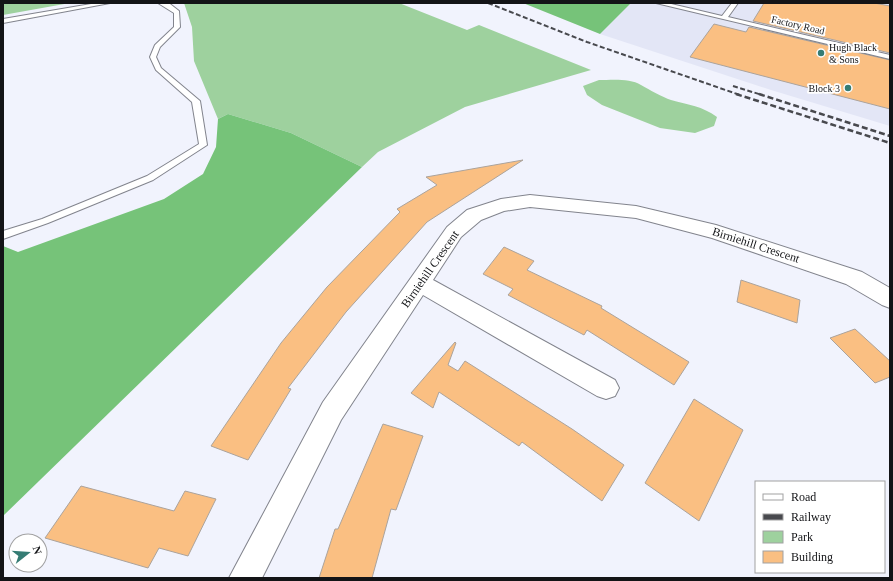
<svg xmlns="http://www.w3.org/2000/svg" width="893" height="581" viewBox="0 0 893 581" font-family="Georgia,serif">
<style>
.built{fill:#e3e6f6}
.green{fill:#9ed19e}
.forest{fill:#76c379}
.building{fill:#fabf82;stroke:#aba39c}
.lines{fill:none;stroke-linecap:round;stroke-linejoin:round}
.lane-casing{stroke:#82848d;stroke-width:2}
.street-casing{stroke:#82848d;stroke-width:2}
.lane{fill:#fff;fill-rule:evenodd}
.street{fill:#fff;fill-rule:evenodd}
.rail-far1{stroke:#48494e;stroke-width:2;stroke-dasharray:5 2.5;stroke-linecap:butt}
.rail{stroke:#48494e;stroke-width:2.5;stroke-dasharray:6 3;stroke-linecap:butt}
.poi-dot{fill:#357c74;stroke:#fff;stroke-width:1.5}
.labels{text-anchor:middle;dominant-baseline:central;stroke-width:3.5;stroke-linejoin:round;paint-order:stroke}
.far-street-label{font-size:10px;fill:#131417;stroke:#fff}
.far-poi-label{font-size:10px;fill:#131417;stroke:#fff;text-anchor:start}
.street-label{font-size:12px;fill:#131417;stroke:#fff}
</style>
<rect width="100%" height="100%" fill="#f1f3fd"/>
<path class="built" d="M631,3H890V126L771,90L600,34Z"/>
<path class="green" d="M3,3H70L3,15Z
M184,3H399L467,30L479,25L591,70L465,107L378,152L362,167L291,133L228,114L218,119L194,61L192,27Z
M599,80C612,80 630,78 641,85C650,90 662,97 671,100C689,105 702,106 717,117L714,126L695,133L660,128L602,105L587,95L583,86Z"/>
<path class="forest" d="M523,3H631L600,34Z
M228,114L291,133L362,167L3,516V246L18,252L164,199L203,174L216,147L218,119Z"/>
<path class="building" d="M764,3H874L890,6V53L753,21Z
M714,24L746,32L749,27L890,60V109L690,57Z
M523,160L427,222L346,312L288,388L291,389L248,460L211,446L281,343L327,287L400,212L397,209L437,185L426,177Z
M504,247L534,261L527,270L602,306L601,308L689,362L674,385L587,330L584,335L508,295L513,289L483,274Z
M741,280L800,300L797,323L737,302Z
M855,329L890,361V377L875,383L830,338Z
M455,342L456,343L448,365L458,371L465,361L572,429L624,465L602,501L522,442L519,446L439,392L433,408L411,393Z
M694,399L743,430L699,521L645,483Z
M383,424L423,436L396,510L391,509L372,578H319L335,529H338Z
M81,486L174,511L185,491L216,499L188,556L159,548L148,568L45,538Z"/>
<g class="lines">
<defs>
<path id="lane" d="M97,3H110L3,23V19Z
M158,3L170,4L179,11L180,27L160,47L156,57L161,68L200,101L207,145L153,180L48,223L3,239V231L42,219L147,176L199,144L192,102L156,70L150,57L155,45L174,27V13Z
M656,3H667L722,16L732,3H738L728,17L890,55V59Z"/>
<path id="street" d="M530,195L636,206L716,225L862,272L890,288V308L882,305L846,284L712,238L636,218L530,207L504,211L481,220L461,237L433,280L615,380L619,388L615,396L606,399L597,396L423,295L341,420L262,578H229L323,402L447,227L467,210L501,199Z"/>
</defs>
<use href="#lane" class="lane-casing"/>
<use href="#street" class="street-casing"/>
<use href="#lane" class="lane"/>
<use href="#street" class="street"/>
<path class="rail-far1" d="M488,3L587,42L740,95
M733,86L762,95"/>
<path class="rail" d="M736,94L890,143
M759,94L890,136"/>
</g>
<g class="poi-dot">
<circle cx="821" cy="53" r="4"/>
<circle cx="848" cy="88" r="4"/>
</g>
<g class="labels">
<g class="far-street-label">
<text transform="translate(798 25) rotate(13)">Factory Road</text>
</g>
<g class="far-poi-label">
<text x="829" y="47">Hugh Black<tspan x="829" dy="12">&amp; Sons</tspan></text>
<text x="840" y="88" text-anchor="end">Block 3</text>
</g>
<g class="street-label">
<text transform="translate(756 245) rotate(18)">Birniehill Crescent</text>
<text transform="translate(430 269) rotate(-55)">Birniehill Crescent</text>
</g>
</g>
<rect width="893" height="581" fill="none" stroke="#131417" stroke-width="8"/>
<rect x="755" y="481" width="130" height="92" fill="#ffffff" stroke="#a1a1a2"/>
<rect x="763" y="494" width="20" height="6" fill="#ffffff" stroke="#a1a1a2"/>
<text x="791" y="501" font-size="12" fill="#131417">Road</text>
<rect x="763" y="514" width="20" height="6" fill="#48494e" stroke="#a1a1a2"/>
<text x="791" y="521" font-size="12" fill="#131417">Railway</text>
<rect x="763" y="531" width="20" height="12" fill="#9ed19e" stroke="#a1a1a2"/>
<text x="791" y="541" font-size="12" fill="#131417">Park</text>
<rect x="763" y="551" width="20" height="12" fill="#fabf82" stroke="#a1a1a2"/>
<text x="791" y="561" font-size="12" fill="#131417">Building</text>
<g transform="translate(28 553) rotate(73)"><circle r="19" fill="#ffffff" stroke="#a1a1a2"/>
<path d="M0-3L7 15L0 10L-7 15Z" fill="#357c74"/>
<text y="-6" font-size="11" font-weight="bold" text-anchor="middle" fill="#131417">N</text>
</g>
</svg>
